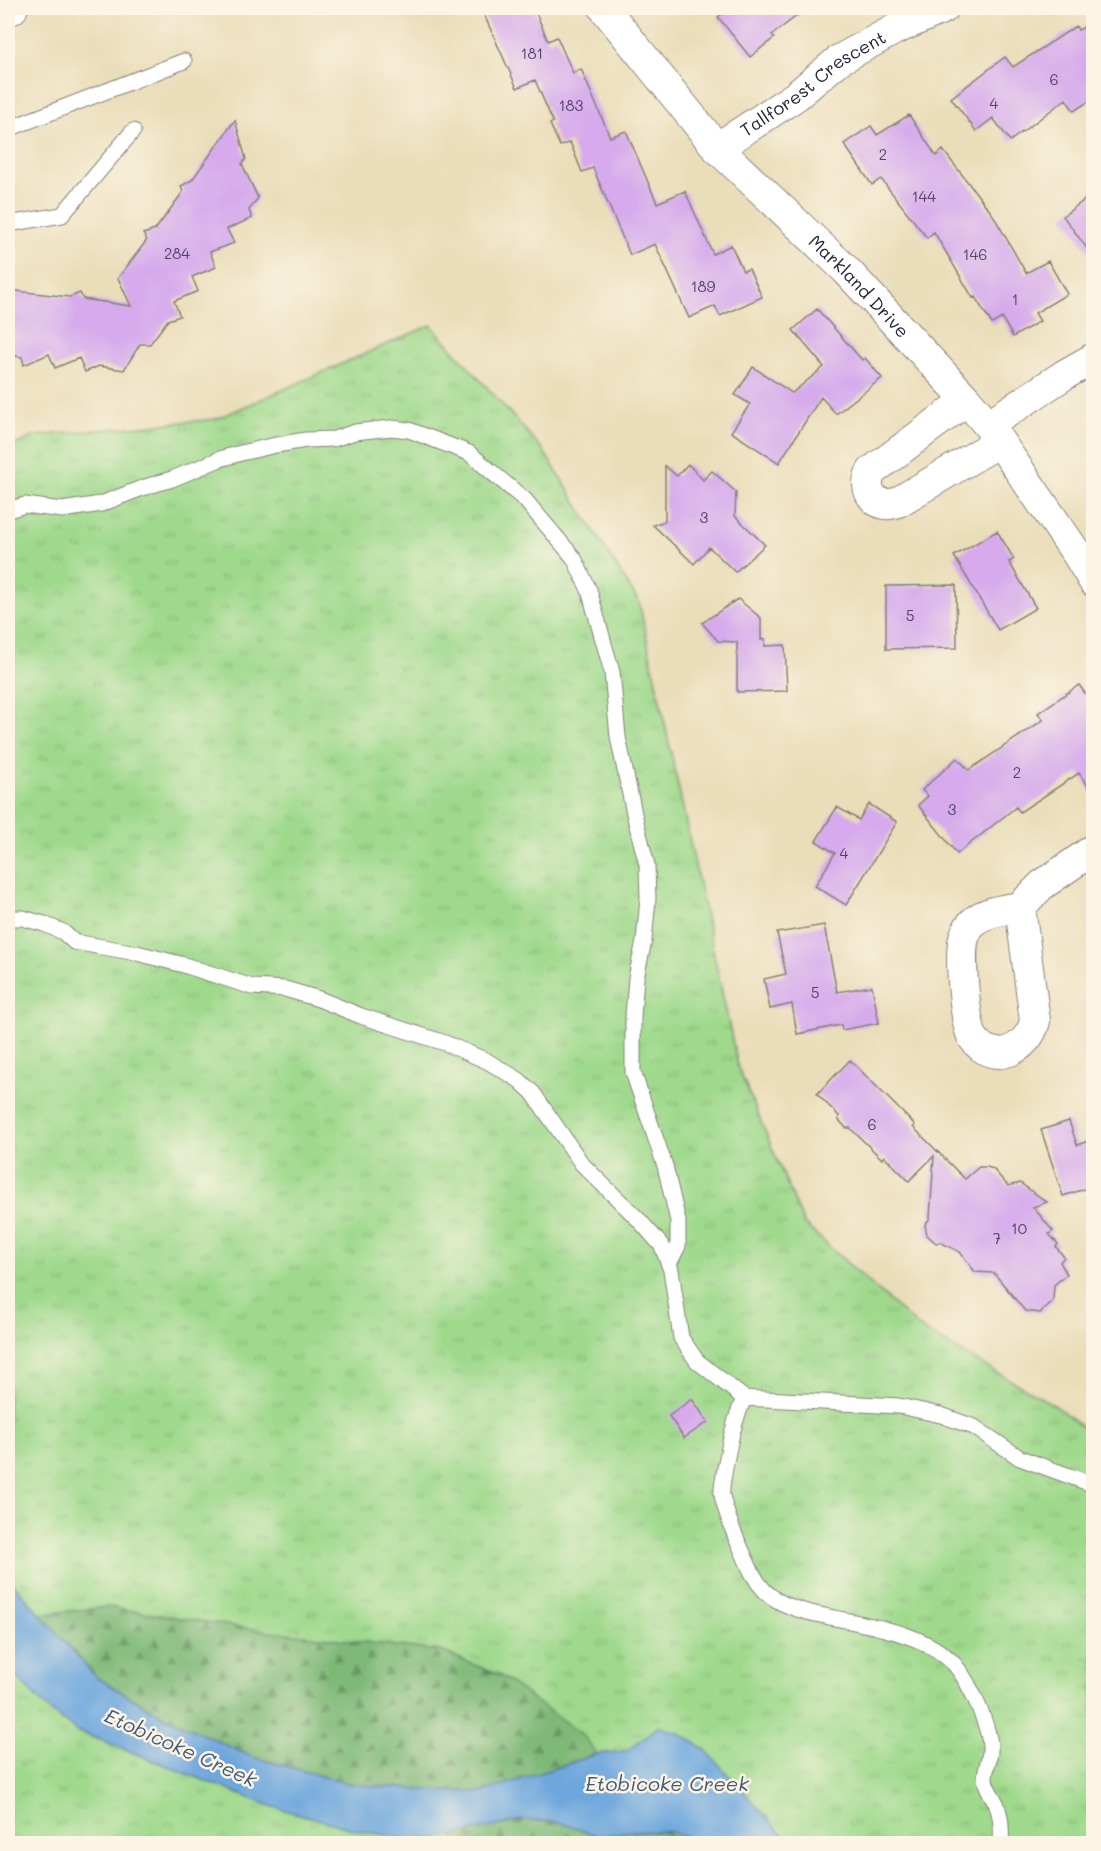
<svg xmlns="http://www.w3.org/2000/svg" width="1101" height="1851" viewBox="0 0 1101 1851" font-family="Mali,sans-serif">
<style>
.grass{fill:url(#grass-tufts);stroke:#607e64;stroke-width:1.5}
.forest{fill:url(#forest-firs);stroke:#506e5a;stroke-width:1.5}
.water{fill:#6ea7dd;stroke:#48648c;stroke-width:1.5}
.building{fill:#d6aaec}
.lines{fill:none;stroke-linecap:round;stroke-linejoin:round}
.lane-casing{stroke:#86807a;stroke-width:17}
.street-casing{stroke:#86807a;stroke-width:32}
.secondary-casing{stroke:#86807a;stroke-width:35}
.lane{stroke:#fff;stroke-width:15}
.street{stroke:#fff;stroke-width:30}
.secondary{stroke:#fff;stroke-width:33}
.labels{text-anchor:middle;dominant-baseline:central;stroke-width:5;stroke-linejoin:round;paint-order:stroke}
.number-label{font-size:15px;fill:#4f4467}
.street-label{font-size:18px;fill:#22223b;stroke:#fcf5e5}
.water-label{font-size:20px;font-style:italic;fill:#40577c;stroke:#fcf5e5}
</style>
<defs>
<pattern id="grass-tufts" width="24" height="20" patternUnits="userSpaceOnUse" patternTransform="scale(1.5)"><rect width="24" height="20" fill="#9fd98c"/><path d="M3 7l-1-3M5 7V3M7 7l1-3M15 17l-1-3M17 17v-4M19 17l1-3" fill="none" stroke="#89ba7a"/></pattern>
<pattern id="forest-firs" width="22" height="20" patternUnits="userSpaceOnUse" patternTransform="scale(1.5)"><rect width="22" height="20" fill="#7fb978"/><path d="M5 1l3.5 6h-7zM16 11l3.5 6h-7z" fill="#689664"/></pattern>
</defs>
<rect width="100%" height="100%" fill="#fcf5e5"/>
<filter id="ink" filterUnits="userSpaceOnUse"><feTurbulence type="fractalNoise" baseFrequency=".0167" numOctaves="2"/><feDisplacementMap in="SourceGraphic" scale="12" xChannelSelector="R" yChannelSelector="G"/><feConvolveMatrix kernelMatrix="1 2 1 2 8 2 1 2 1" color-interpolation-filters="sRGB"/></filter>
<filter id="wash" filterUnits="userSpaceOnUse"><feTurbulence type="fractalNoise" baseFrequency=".008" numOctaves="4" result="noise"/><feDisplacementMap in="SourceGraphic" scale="24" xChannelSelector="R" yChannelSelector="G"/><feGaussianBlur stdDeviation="1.35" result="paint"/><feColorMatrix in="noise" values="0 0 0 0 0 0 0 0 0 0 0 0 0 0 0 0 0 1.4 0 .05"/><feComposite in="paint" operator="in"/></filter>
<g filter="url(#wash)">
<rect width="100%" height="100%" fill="#eaddb9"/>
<path class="grass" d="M431,325L543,450L639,602L738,1067L804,1224L922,1330L1056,1406L1093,1436V1843H790L753,1803L659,1726L626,1751L597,1754L97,1678L8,1578V448L35,436L216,419Z
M8,1669L49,1710L77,1731L271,1806L356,1830L415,1840L453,1836L710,1843H8Z"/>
<path class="forest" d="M108,1607L260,1630L441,1651L501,1676L584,1736L597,1754L483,1792L443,1791L351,1784L252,1757L163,1716L97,1678L40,1614Z
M522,1820L558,1822L598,1836L631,1831L670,1832L710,1843L455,1844L453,1836Z"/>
<path class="water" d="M8,1578L97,1678L163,1716L252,1757L351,1784L443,1791L483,1792L597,1754L626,1751L659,1726L679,1733L705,1749L790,1843H710L670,1832L631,1831L598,1836L558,1822L522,1820L453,1836L415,1840L356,1830L271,1806L77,1731L49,1710L8,1669Z"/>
<g id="blocks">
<path class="building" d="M481,8H534L548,41L557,37L573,73L581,69L610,137L626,131L657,203L685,191L713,254L731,245L743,271L749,269L762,297L720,316L715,306L689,318L655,244L630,255L593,168L582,172L570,142L560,146L550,124L553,122L535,80L517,88Z
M731,8H807L772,35L774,38L750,57L718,17Z
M1094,23V98L1074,111L1066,99L1010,141L993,118L976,131L951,98L1005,57L1013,67L1076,26L1078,30Z
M909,115L936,156L943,150L993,215L1026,273L1048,261L1067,294L1035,313L1040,321L1013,337L1002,318L992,324L975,297L973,298L934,232L927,238L881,179L872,185L844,144L871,126L877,135Z
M235,120L246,159L242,164L258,198L249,210L252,218L227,229L234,243L210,252L216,267L192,277L198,291L174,301L180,316L168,320L150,344H140L124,370L99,366L85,372L79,358L55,368L49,354L24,365L22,357L8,355V290L70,297L80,293L83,299L131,306L118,278L147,240L143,234L155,230L183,192L181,186L192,180Z
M1094,193V258L1063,216Z
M817,309L862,360L865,358L882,378L836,414L821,397L779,463L731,432L750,404L735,395L753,367L792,393L824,367L793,330Z
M688,464L703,480L712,471L736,492L735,516L765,545L735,572L709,547L694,564L653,525L665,521V466L677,476Z
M997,531L1014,559L1009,562L1036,608L998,630L954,556Z
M956,585L957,648L886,649V586Z
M738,599L761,618V640L765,639V646L785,645L787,691L737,692V642L718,641L702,623Z
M1079,685L1094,706V795L1079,773L1020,812L1016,807L957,854L918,805L928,796L922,790L957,758L969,770L1043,720L1038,713Z
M869,804L897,822L846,905L815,886L835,853L816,841L837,807L859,820Z
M824,925L837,992L872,986L879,1023L842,1030L841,1025L797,1034L792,1004L770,1009L764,979L786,974L777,933Z
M850,1060L915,1125L913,1127L965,1179L979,1167H987L993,1169L1008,1186L1020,1183L1047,1202L1033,1207L1053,1231L1049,1234L1058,1244L1056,1247L1064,1257L1060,1262L1067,1274L1054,1285L1053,1301L1040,1313L1025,1311L994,1273L975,1272L960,1252L940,1242L936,1243L927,1235L925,1225L930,1218L934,1156L909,1181L884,1156L882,1159L850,1128H846L838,1119L839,1116L817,1094Z
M1069,1121L1077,1145L1094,1139V1186L1063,1196L1041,1130Z
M692,1399L708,1422L684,1438L669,1416Z"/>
</g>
</g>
<g filter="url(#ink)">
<use href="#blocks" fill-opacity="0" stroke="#86807a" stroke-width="1.5"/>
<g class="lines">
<defs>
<path id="lane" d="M8,129L184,61
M8,224L62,215L133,131
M8,510L25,505L62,510L101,504L142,488L172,479L220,459L241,453L276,445L306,440L334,439L355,432L391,428L409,430L469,453L525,500L574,558L589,590L612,672L618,737L635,818L647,865L648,899L644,941L636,978L633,1016V1072L665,1166L678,1221V1246L669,1264
M8,918H23L44,924L63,932L74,942L137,953L184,965L252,987L285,989L319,999L361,1016L445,1043L487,1061L519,1080L533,1093L582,1164L639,1220L662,1246L671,1270L681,1338L697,1361L744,1398L899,1406L941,1415L974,1427L1020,1458L1094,1485
M744,1398C733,1424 730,1441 725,1468C724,1476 721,1487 722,1495C724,1506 733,1532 738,1542C746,1558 751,1576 764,1590C779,1606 805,1612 825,1616C866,1625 925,1632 955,1665C969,1681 992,1730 990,1752C989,1761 985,1770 985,1779C986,1788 992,1795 996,1803C1001,1815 1002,1831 1001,1844"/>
<g id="street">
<path id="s1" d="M604,8L717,148L846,270L967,400L988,425L1077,554L1094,582"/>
<path id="s2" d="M717,148L796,96L839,60L894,30L944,8"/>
<path d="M967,400L872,471C860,490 877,511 898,502L999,442"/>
<path d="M988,425L1064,375L1094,358"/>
<path d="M1020,907C1006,910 987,911 976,920C970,924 966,931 964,938C959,954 965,1025 973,1038C993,1067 1028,1050 1035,1021L1020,907L1042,885L1094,849"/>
</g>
<path id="secondary" d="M8,9L11,8"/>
</defs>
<use href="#lane" class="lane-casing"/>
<use href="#street" class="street-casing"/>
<use href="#secondary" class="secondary-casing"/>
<use href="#lane" class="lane"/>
<use href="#street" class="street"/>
<use href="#secondary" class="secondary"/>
</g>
</g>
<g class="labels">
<g class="number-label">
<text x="532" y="53">181</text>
<text x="1054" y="79">6</text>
<text x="994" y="103">4</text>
<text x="571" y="105">183</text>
<text x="883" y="154">2</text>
<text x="924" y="196">144</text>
<text x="177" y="253">284</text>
<text x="975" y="254">146</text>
<text x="703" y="286">189</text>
<text x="1015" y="299">1</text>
<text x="704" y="517">3</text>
<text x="910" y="615">5</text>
<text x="1017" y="772">2</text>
<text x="952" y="809">3</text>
<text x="844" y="853">4</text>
<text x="815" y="992">5</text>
<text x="872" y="1124">6</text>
<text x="1019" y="1228">10</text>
<text x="997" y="1238">7</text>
</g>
<g class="street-label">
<text stroke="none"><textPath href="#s2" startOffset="116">Tallforest Crescent</textPath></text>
<text stroke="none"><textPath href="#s1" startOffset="378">Markland Drive</textPath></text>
</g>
<g class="water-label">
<text transform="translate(181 1747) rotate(24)">Etobicoke Creek</text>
<text x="667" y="1783">Etobicoke Creek</text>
</g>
</g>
<rect width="1101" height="1851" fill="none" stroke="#fcf5e5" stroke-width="30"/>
</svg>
